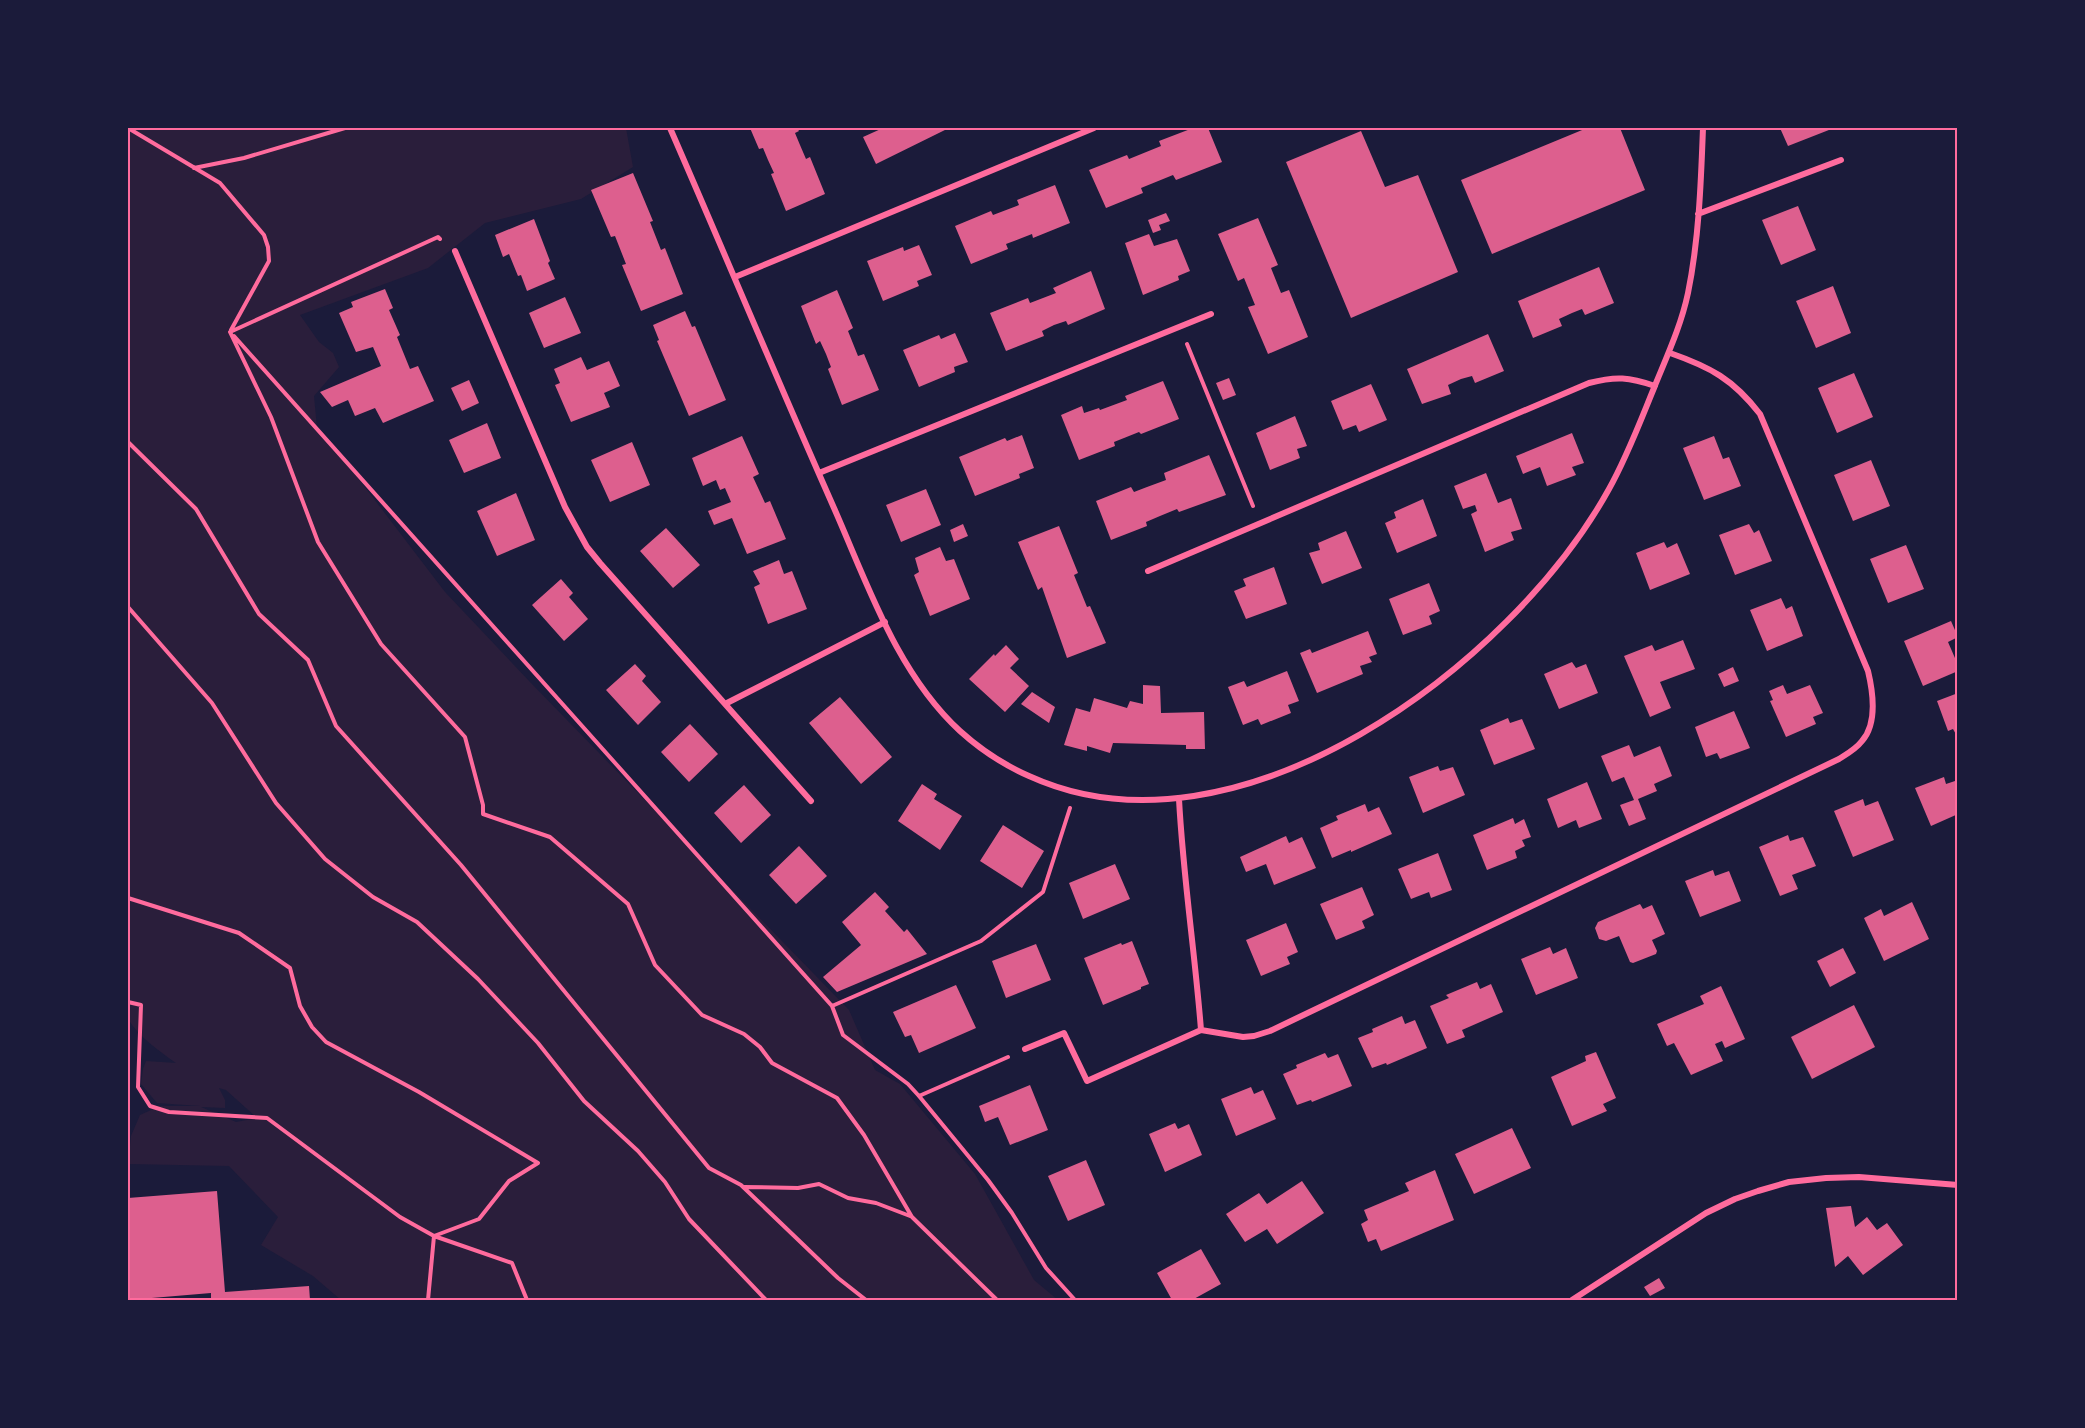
<svg xmlns="http://www.w3.org/2000/svg" width="2085" height="1428" viewBox="0 0 2085 1428" font-family="Jost,sans-serif">
<style>
.green{fill:#2a1e3b;fill-rule:evenodd}
.building{fill:#dd5f8e}
.lines{fill:none;stroke-linecap:round;stroke-linejoin:round}
.path{stroke:#ff6b9d;stroke-width:4}
.minor{stroke:#ff6b9d;stroke-width:6}
.neatline{fill:none;stroke:#ff6b9d;stroke-width:2}
</style>
<rect width="100%" height="100%" fill="#1b1b3a"/>
<path class="green" d="M128,128H626L633,167L581,199L485,223L428,268L300,315L319,342L333,353L339,367L314,396L317,428L345,461L445,592L530,682L849,1010L875,1070L900,1084L975,1174L1034,1280L1058,1300H341L313,1276L261,1245L278,1217L229,1166L128,1164L131,1136L140,1115L160,1106H200L157,1103L141,1084L143,1069L146,1061L176,1063C159,1051 139,1037 128,1019ZM219,1088L226,1090L257,1118L236,1122L201,1107L225,1108V1100Z"/>
<path class="building" d="M750,128H797L799,131L795,133L800,145L806,159L810,157L825,194L786,211L771,174L774,173L768,160L763,148L759,149Z
M883,128H949L876,164L863,137Z
M1193,128H1208L1222,162L1176,180L1173,175L1141,188L1143,193L1106,208L1089,170L1127,155L1129,159L1161,146L1159,141Z
M1587,128H1620L1645,190L1492,254L1461,180Z
M1780,128H1834L1788,146Z
M1361,131L1385,187L1418,175L1458,272L1351,318L1286,162Z
M633,173L653,221L650,222L661,250L665,248L683,294L641,311L622,265L626,264L615,236L611,237L591,190Z
M1055,185L1070,223L1033,238L1032,234L1006,244L1008,249L971,264L955,226L991,211L993,215L1019,205L1017,200Z
M1798,206L1816,250L1781,265L1762,220Z
M1166,213L1170,221L1159,225L1161,230L1153,233L1148,220Z
M1258,218L1278,265L1271,268L1281,293L1289,290L1308,337L1268,354L1248,307L1255,305L1244,278L1238,281L1218,234Z
M534,219L550,261L548,263L555,279L527,291L521,275L518,276L509,254L503,257L495,235Z
M1149,234L1154,246L1177,239L1190,271L1178,276L1179,280L1143,295L1125,243Z
M919,245L932,275L917,281L919,286L883,301L867,261L903,247L904,251Z
M1599,267L1614,303L1585,315L1582,309L1572,313L1559,319L1562,326L1533,338L1518,301Z
M1091,271L1105,309L1068,325L1066,321L1054,325L1042,331L1044,336L1006,351L990,313L1028,298L1030,303L1056,293L1053,288Z
M1833,286L1851,333L1816,348L1796,301Z
M385,289L393,308L389,310L400,335L397,337L410,369L418,366L434,401L383,423L375,408L355,416L348,400L332,407L320,392L381,366L373,347L356,352L339,313L353,307L351,302Z
M837,290L853,328L848,331L858,356L864,354L879,390L842,405L828,369L831,367L826,354L820,341L816,344L801,306Z
M565,297L581,333L544,348L529,313Z
M685,311L692,327L695,326L726,400L689,416L657,341L659,340L653,325Z
M955,333L968,362L954,367L955,372L919,387L903,350L939,335L941,339Z
M1488,334L1504,371L1475,383L1472,376L1461,379L1448,385L1451,394L1422,404L1407,369Z
M581,357L587,370L609,361L620,386L604,393L610,407L571,422L555,385L560,383L554,369Z
M1854,373L1873,417L1837,433L1818,388Z
M1229,378L1236,395L1223,400L1216,383Z
M469,380L479,403L462,411L451,388Z
M1163,381L1179,419L1141,434L1139,432L1114,442L1115,446L1079,460L1061,415L1082,406L1084,413L1099,408L1100,410L1127,400L1125,396Z
M1371,384L1387,420L1359,432L1356,425L1343,430L1331,401Z
M1295,416L1307,446L1297,449L1300,458L1270,470L1256,433Z
M487,423L501,458L464,473L449,440Z
M1572,433L1584,463L1572,467L1576,475L1547,486L1540,467L1523,474L1516,456Z
M1022,435L1034,468L1019,474L1020,478L975,496L959,457L1005,438L1007,441Z
M742,436L759,474L753,477L765,503L770,501L786,539L747,554L732,518L714,525L708,511L731,502L725,488L720,490L716,480L703,486L692,458Z
M1714,436L1723,459L1729,457L1741,486L1704,500L1683,448Z
M632,442L650,485L610,502L591,460Z
M1209,455L1226,495L1179,512L1177,509L1160,516L1146,522L1147,526L1111,540L1096,501L1131,487L1134,492L1147,487L1166,480L1164,473Z
M1871,460L1890,506L1853,521L1834,475Z
M1486,473L1498,503L1511,498L1522,529L1511,532L1514,540L1485,552L1471,514L1477,511L1475,505L1463,509L1454,486Z
M926,489L941,525L901,542L886,505Z
M516,493L535,540L497,556L477,511Z
M1423,499L1437,536L1397,553L1385,523L1396,518L1394,512Z
M963,524L968,536L954,542L950,530Z
M1749,524L1754,533L1759,530L1772,561L1735,575L1719,535Z
M1059,526L1078,573L1074,575L1087,607L1090,606L1106,643L1067,658L1042,587L1038,590L1018,542Z
M666,528L700,565L673,588L640,551Z
M1346,531L1362,568L1322,584L1309,553L1320,550L1318,543Z
M1664,542L1667,548L1677,543L1690,574L1650,590L1636,553Z
M1906,545L1924,589L1888,603L1870,559Z
M940,547L946,561L954,559L970,599L930,616L914,575L919,572L915,558Z
M779,560L784,574L792,571L807,609L768,624L754,587L760,584L753,571Z
M1274,567L1287,604L1246,619L1234,591L1246,586L1243,579Z
M561,579L573,593L569,597L588,619L564,641L532,605Z
M1429,583L1440,611L1429,616L1432,624L1403,635L1389,599Z
M1781,598L1786,609L1792,606L1803,636L1767,651L1750,610Z
M1951,621L1958,637L1948,642L1958,665V671L1923,686L1904,641Z
M1368,631L1377,654L1369,657L1372,662L1360,666L1363,674L1317,693L1300,653L1310,649L1312,653Z
M1683,640L1695,669L1660,682L1671,708L1650,717L1624,656L1652,645L1655,651Z
M1006,645L1019,659L1010,668L1029,686L1005,712L969,679L994,654L995,656Z
M1572,662L1576,668L1586,664L1598,693L1559,709L1544,674Z
M635,664L646,676L642,681L661,702L638,725L606,690Z
M1733,667L1739,681L1724,687L1718,674Z
M1287,671L1299,701L1288,705L1291,713L1261,725L1258,719L1243,725L1228,687L1244,681L1247,687Z
M1143,685L1160,686L1161,713L1204,712L1205,749H1186V745L1113,743L1110,753L1087,746V751L1064,745L1076,708L1090,712L1094,698L1127,708L1130,701L1143,704Z
M1783,685L1787,694L1810,685L1823,713L1813,717L1816,724L1786,737L1770,701L1773,700L1769,691Z
M1032,692L1055,707L1049,723L1021,704Z
M1958,693V738L1953,729L1948,731L1937,701Z
M840,697L892,757L861,784L809,723Z
M1734,711L1750,748L1720,759L1717,753L1706,757L1695,727Z
M1508,718L1510,723L1522,719L1535,749L1494,765L1480,730Z
M690,724L718,754L689,782L661,752Z
M1629,745L1634,757L1660,746L1672,776L1654,784L1657,791L1638,799L1646,819L1629,826L1620,805L1634,800L1624,777L1612,782L1601,756Z
M1438,766L1440,771L1453,767L1465,795L1423,813L1409,777Z
M1944,777L1946,784L1958,780V814L1931,826L1915,788Z
M1587,782L1602,819L1579,828L1576,820L1558,828L1547,799Z
M922,784L937,794L934,799L962,816L940,850L898,821Z
M744,785L771,815L741,843L714,813Z
M1863,799L1865,806L1878,801L1894,840L1853,857L1834,811Z
M1365,804L1368,812L1379,807L1392,834L1351,852V850L1332,858L1320,828L1338,820L1336,816Z
M1513,818L1515,824L1524,819L1531,837L1522,840L1525,846L1515,851L1517,858L1487,870L1473,835Z
M1003,825L1044,851L1022,888L980,861Z
M1788,835L1790,841L1803,837L1816,866L1792,875L1798,889L1780,896L1759,847Z
M1286,836L1289,843L1302,837L1316,868L1274,885L1266,864L1246,872L1240,857Z
M799,846L827,876L796,904L769,875Z
M1438,853L1452,890L1431,898L1429,892L1411,899L1398,869Z
M1115,864L1130,899L1083,919L1069,883Z
M1713,870L1715,876L1729,871L1741,901L1700,917L1685,881Z
M1362,887L1374,915L1362,921L1365,928L1336,940L1320,904Z
M875,892L889,907L885,911L904,932L907,929L927,954L837,992L823,977L861,945L842,922Z
M1912,902L1929,939L1884,961L1864,918L1881,909L1884,916Z
M1640,904L1643,909L1652,905L1665,934L1652,940L1657,951L1656,954L1633,963L1630,962L1619,936L1606,941L1599,939L1595,928L1598,922Z
M1286,923L1298,952L1287,957L1290,964L1261,976L1246,940Z
M1132,941L1149,984L1141,987V989L1103,1005L1084,958L1121,943L1122,945Z
M1036,944L1051,980L1006,998L992,961Z
M1550,947L1553,954L1566,948L1578,978L1536,995L1521,959Z
M1843,948L1856,973L1830,987L1817,961Z
M1477,982L1480,989L1491,984L1503,1012L1462,1030L1465,1037L1447,1044L1430,1006L1449,998L1446,995Z
M956,985L976,1028L919,1053L911,1035L905,1037L893,1012Z
M1721,986L1745,1039L1725,1048L1722,1041L1715,1044L1723,1061L1691,1075L1674,1043L1667,1046L1657,1024L1704,1004L1700,996Z
M1854,1005L1875,1047L1812,1079L1791,1037Z
M1402,1016L1405,1024L1415,1020L1427,1048L1387,1065L1386,1063L1372,1068L1358,1038L1373,1032L1372,1029Z
M1596,1052L1616,1098L1603,1104L1607,1111L1572,1126L1551,1077L1586,1061L1585,1056Z
M1325,1053L1328,1058L1338,1054L1352,1086L1312,1102L1311,1100L1297,1105L1283,1074L1297,1068L1296,1065Z
M1030,1085L1048,1130L1010,1145L998,1117L985,1122L979,1106Z
M1251,1087L1254,1094L1263,1090L1276,1119L1236,1136L1221,1099Z
M1175,1123L1178,1129L1189,1124L1202,1155L1165,1172L1149,1134Z
M1512,1128L1531,1168L1474,1194L1455,1154Z
M1086,1160L1105,1205L1068,1221L1048,1176Z
M1435,1170L1454,1220L1381,1251L1376,1239L1368,1242L1361,1224L1368,1220L1364,1210L1409,1191L1405,1183Z
M1302,1181L1324,1213L1277,1244L1267,1229L1245,1242L1226,1214L1259,1193L1267,1204Z
M217,1191L225,1292L309,1286L310,1300H211V1293L128,1300V1198Z
M1851,1206L1855,1227L1867,1217L1877,1230L1887,1223L1903,1245L1863,1275L1848,1256L1835,1267L1826,1208Z
M1201,1249L1221,1284L1192,1300H1172L1157,1273Z
M1659,1278L1665,1288L1650,1296L1644,1287Z"/>
<g class="lines">
<path class="path" d="M128,128L220,183L264,235L268,247L269,261L231,330
M194,168L244,158L345,128
M440,239L438,237L230,332L271,417L318,542L381,644L465,737L483,805V814L550,837L628,904L655,965L702,1015L744,1034L760,1047L772,1063L837,1098L864,1135L912,1217L997,1300
M234,336L832,1006L843,1035L908,1084L919,1096L1008,1057
M1187,344L1253,506
M128,442L196,509L259,614L308,660L336,726L461,865L709,1168L741,1185L838,1278L866,1300
M128,607L212,703L276,803L325,859L373,897L417,922L478,979L538,1043L584,1101L638,1151L665,1182L689,1219L766,1300
M128,898L239,933L290,968L300,1006L312,1027L326,1042L419,1092L538,1163L509,1181L479,1219L434,1236L428,1300
M128,1002L141,1005L138,1087L150,1106L169,1112L267,1118L400,1217L434,1236L512,1263L527,1300
M832,1006L981,941L1043,892L1070,808
M919,1096L988,1180L1012,1213L1046,1268L1075,1300
M744,1187L798,1188L819,1184L848,1198L876,1203L910,1216"/>
<path class="minor" d="M670,128C725,254 778,382 834,508C868,585 897,673 960,731C981,750 1004,765 1029,776C1237,871 1512,665 1609,489C1627,457 1640,422 1654,388C1667,356 1681,326 1688,293C1699,239 1701,182 1703,128
M1698,214L1841,160
M455,251L565,507L587,547L600,563L725,704L885,622
M735,277L1094,128
M819,473L1211,314
M1148,571L1589,383C1616,376 1629,377 1655,386
M725,704L811,801
M1179,799C1183,876 1195,953 1201,1030
M1025,1049L1064,1033L1087,1081L1201,1030L1243,1037L1254,1036L1270,1031L1839,759C1847,754 1856,749 1862,741C1878,723 1873,692 1868,671L1760,414C1733,379 1710,367 1670,353
M1572,1300L1706,1213L1735,1199L1758,1191L1789,1182L1826,1178L1859,1177L1958,1185"/>
</g>
<rect width="2085" height="1428" fill="none" stroke="#1b1b3a" stroke-width="258"/>
<rect x="129" y="129" width="1827" height="1170" class="neatline"/>
</svg>
